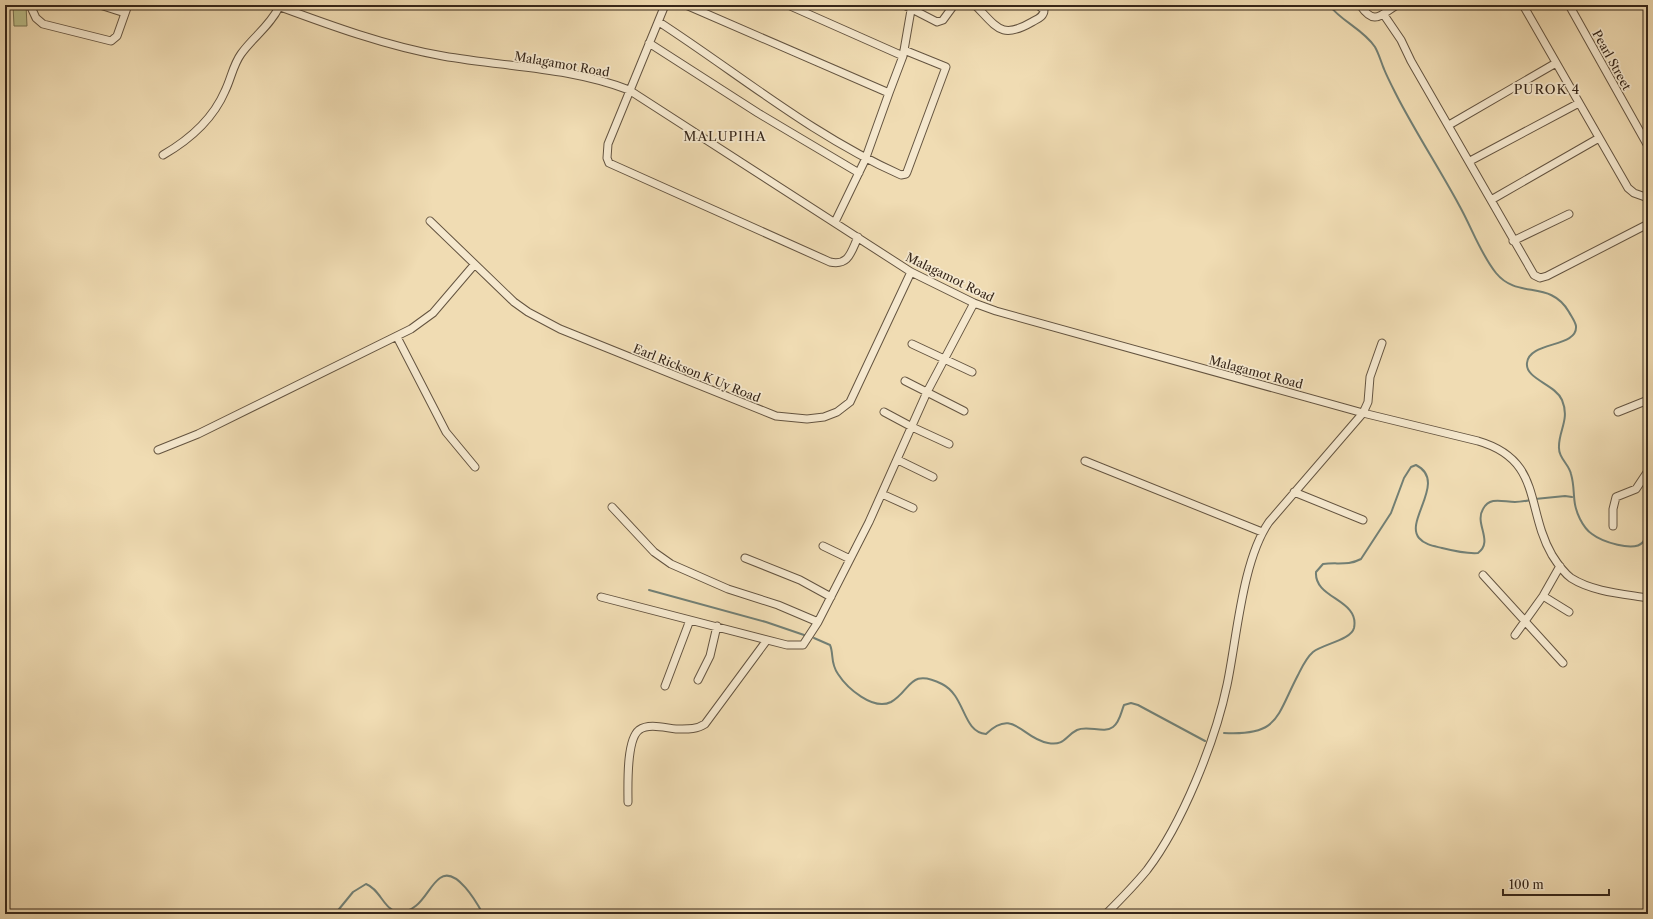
<svg xmlns="http://www.w3.org/2000/svg" width="1653" height="919" viewBox="0 0 1653 919" font-family="'Libre Caslon Text',serif">
<style>
.green{fill:#bcc08b;stroke:#797352}
.lines{fill:none;stroke-linecap:round;stroke-linejoin:round}
.stream{stroke:#727f74;stroke-width:2}
.minor-casing{stroke:#645440;stroke-width:9}
.minor{stroke:#f5e8ce;stroke-width:7}
.labels{text-anchor:middle;dominant-baseline:central;stroke-width:3.5;stroke-linejoin:round;paint-order:stroke}
.street-label{font-size:12px;fill:#362619;stroke:#f5e8ce}
.neighbourhood-label{font-size:13px;letter-spacing:1px;fill:#362619;stroke:#f5e8ce}
</style>
<rect width="100%" height="100%" fill="#f0dcb3"/>
<filter id="stains"><feTurbulence type="fractalNoise" baseFrequency=".005" numOctaves="4"/><feColorMatrix values="0 0 0 0 .2 0 0 0 0 .09 0 0 0 0 .02 0 0 0 .5 -.17"/></filter>
<radialGradient id="worn" r=".72"><stop offset=".6" stop-color="#630" stop-opacity="0"/><stop offset="1" stop-color="#630" stop-opacity=".3"/></radialGradient>
<path class="green" d="M13,5H26L27,26H14Z"/>
<g class="lines">
<path class="stream" d="M1329,5C1342,22 1363,29 1375,47C1379,54 1381,62 1384,69C1388,79 1394,90 1399,100C1418,136 1440,170 1459,205C1472,228 1480,253 1496,273C1518,300 1550,279 1569,312C1571,316 1575,321 1576,326C1578,348 1529,341 1527,363C1525,379 1555,384 1562,400C1570,419 1559,430 1559,446C1558,458 1569,464 1571,474C1576,491 1571,501 1580,519C1583,525 1586,530 1592,534C1601,541 1634,553 1643,542C1649,533 1647,518 1648,507
M1535,499L1565,496L1572,497
M649,590L766,622L807,636
M814,638L830,645C834,654 830,663 838,674C847,688 873,711 891,702C911,691 909,667 942,684C966,696 962,732 986,734C1014,707 1022,739 1048,743C1065,746 1065,736 1077,730C1088,725 1104,734 1113,727C1120,722 1121,712 1124,705L1131,703L1138,705L1205,741
M1224,733C1279,736 1276,717 1298,675C1302,667 1306,658 1313,652C1323,644 1351,640 1354,628C1360,599 1314,599 1316,572L1323,564C1337,562 1348,566 1361,559L1391,513L1404,478L1411,467L1416,465C1448,481 1404,521 1419,538C1425,545 1434,546 1442,548C1454,551 1466,554 1478,553C1494,541 1474,524 1483,509C1490,496 1503,502 1515,502C1520,502 1525,501 1531,500
M335,914L353,892L366,884C380,889 384,910 398,912C421,913 427,887 440,878C456,866 477,903 483,914"/>
<defs>
<path id="minor" d="M30,5L36,18L43,24L111,41L117,36L128,5
M100,5L125,13
M275,5C329,25 386,46 443,56C505,67 570,67 629,90L911,272L974,303L996,311L1363,413L1478,441C1543,460 1525,508 1552,555C1557,563 1563,572 1571,578C1593,592 1624,594 1648,598
M665,5L608,144L607,158L609,163L830,262C849,266 851,252 858,237
M686,5L889,93L865,160L835,222
M788,5L903,56
M904,5L937,22L943,20L954,5
M975,5C997,27 1001,40 1032,22C1037,19 1044,17 1044,10L1038,5
M1360,5C1375,27 1381,14 1397,5
M1523,5L1628,188L1634,193L1648,198
M1569,5L1648,146
M1648,5V7
M1384,15L1401,40L1411,61L1534,275L1540,278L1547,276L1648,224
M659,22C739,74 813,136 901,175L906,174L907,172L946,67L904,50
M649,43L758,113L859,173
M889,93L903,56L911,10
M1449,125L1556,63
M163,155C189,140 213,119 225,91C231,79 233,65 241,54C253,37 270,26 279,7
M1470,161L1579,103
M1491,200L1599,138
M430,221L514,302L528,312L560,329L776,416L807,419L824,417L837,412L850,402L911,272
M1513,241L1569,214
M397,337L446,432L475,467
M912,344L972,372
M905,381L964,411
M884,412L912,427L949,444
M1618,412L1648,400
M158,450L198,434L411,329L433,313L474,265
M898,460L933,477
M1085,461L1262,532
M1294,492L1363,520
M882,494L913,508
M612,507L654,552L671,564L728,589L778,605L818,622
M1613,526V509L1616,497L1636,489L1648,471
M823,546L850,559
M745,558L800,580L831,597
M1483,575L1563,663
M1543,596L1569,612
M601,597L787,645H803L818,622L869,522L927,392L974,303
M1515,635L1543,596L1560,566
M698,680L710,656L717,626
M665,686L690,620
M628,802C628,786 626,740 639,730C649,723 665,728 676,729C686,729 696,730 705,724L767,640
M1106,914C1120,900 1134,886 1147,870C1182,824 1215,742 1227,685C1237,638 1242,561 1269,522L1363,413L1368,402L1370,377L1382,343"/>
</defs>
<use href="#minor" class="minor-casing"/>
<use href="#minor" class="minor"/>
</g>
<g class="labels">
<g class="street-label">
<text transform="translate(1612 60) rotate(61)">Pearl Street</text>
<text transform="translate(562 64) rotate(10)">Malagamot Road</text>
<text transform="translate(950 277) rotate(26)">Malagamot Road</text>
<text transform="translate(1256 372) rotate(15)">Malagamot Road</text>
<text transform="translate(697 373) rotate(22)">Earl Rickson K Uy Road</text>
</g>
<g class="neighbourhood-label">
<text x="1547" y="89">PUROK 4</text>
<text x="725" y="136">MALUPIHA</text>
</g>
</g>
<rect width="1653" height="919" fill="none" stroke="#f0dcb3" stroke-width="20"/>
<rect x="6" y="6" width="1641" height="907" fill="none" stroke="#362619" stroke-width="2"/>
<rect x="10" y="10" width="1633" height="899" fill="none" stroke="#362619"/>
<path d="M1503 889v6h106v-6" fill="none" stroke="#362619" stroke-width="2"/>
<text x="1509" y="889" font-size="12" fill="#362619" stroke="#f5e8ce" stroke-width="3" paint-order="stroke">100 m</text>
<rect width="100%" height="100%" filter="url(#stains)"/>
<rect width="100%" height="100%" fill="url(#worn)"/>
</svg>
